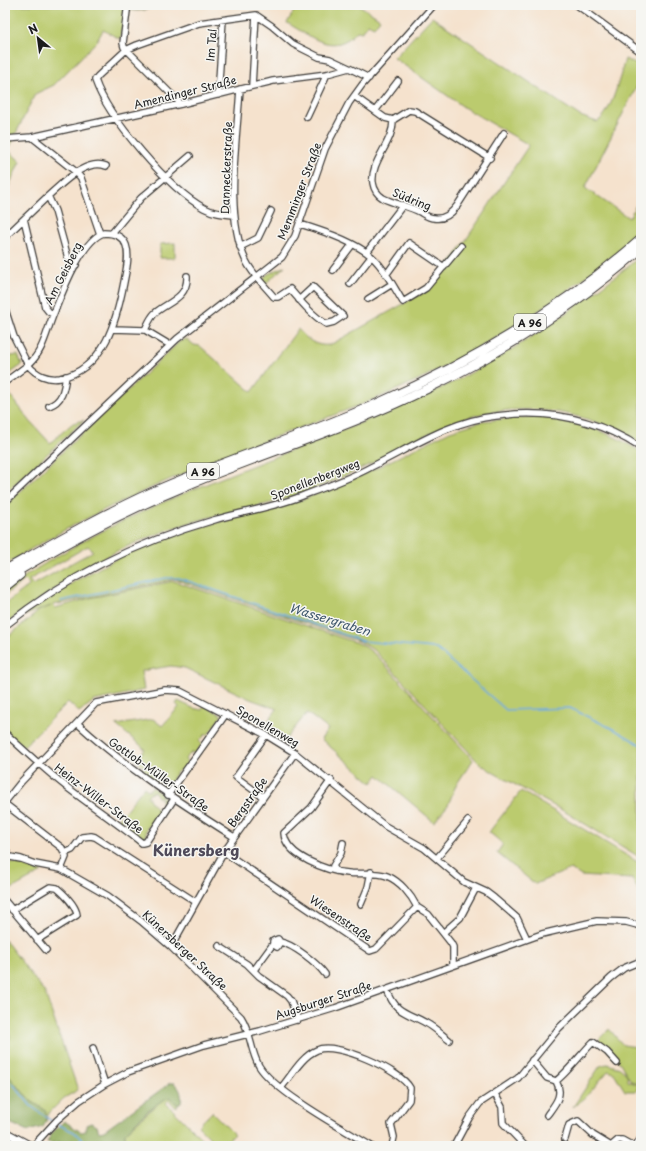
<svg xmlns="http://www.w3.org/2000/svg" width="646" height="1151" viewBox="0 0 646 1151" font-family="'Playpen Sans',sans-serif">
<style>
.green{fill:#bbcb6e;stroke:#6c7445;fill-rule:evenodd}
.forest{fill:#94af61;stroke:#58663e}
.lines{fill:none;stroke-linecap:round;stroke-linejoin:round}
.stream{stroke:#6eabe0;stroke-width:1.5}
.minor-casing{stroke:#3d3a37;stroke-width:8}
.major-casing{stroke:#3d3a37;stroke-width:9}
.highway-casing{stroke:#3d3a37;stroke-width:10}
.minor{stroke:#fff;stroke-width:5.5}
.major{stroke:#fff;stroke-width:7}
.highway{stroke:#fff;stroke-width:8}
.labels{text-anchor:middle;dominant-baseline:central;stroke-width:3;stroke-linejoin:round;paint-order:stroke}
.shield{fill:#f6f6f2;stroke:#5d5d5c;stroke-width:1}
.shield-label{font-size:10px;font-weight:bold;fill:#1c1c1c}
.street-label{font-size:11px;fill:#1c1c1c;stroke:#f6f6f2}
.water-label{font-size:12px;font-style:italic;fill:#3d556a;stroke:#f6f6f2}
.district-label{font-size:15px;font-weight:bold;fill:#4f4a59;stroke:#f6f6f2}
</style>
<rect width="100%" height="100%" fill="#f6f6f2"/>
<filter id="ink" filterUnits="userSpaceOnUse"><feTurbulence type="fractalNoise" baseFrequency=".025" numOctaves="2"/><feDisplacementMap in="SourceGraphic" scale="8" xChannelSelector="R" yChannelSelector="G"/><feConvolveMatrix kernelMatrix="1 2 1 2 8 2 1 2 1" color-interpolation-filters="sRGB"/></filter>
<filter id="wash" filterUnits="userSpaceOnUse"><feTurbulence type="fractalNoise" baseFrequency=".012" numOctaves="4" result="noise"/><feDisplacementMap in="SourceGraphic" scale="16" xChannelSelector="R" yChannelSelector="G"/><feGaussianBlur stdDeviation="0.9" result="paint"/><feColorMatrix in="noise" values="0 0 0 0 0 0 0 0 0 0 0 0 0 0 0 0 0 1.4 0 .05"/><feComposite in="paint" operator="in"/></filter>
<g filter="url(#wash)">
<rect width="100%" height="100%" fill="#f5e2cd"/>
<path class="green" d="M5,5H128L130,10L124,18L120,39L103,30L97,41L54,85L35,94L8,150L20,161L5,195Z
M288,5H359L380,19L374,27L368,24L362,32L357,31C334,58 311,36 287,23L295,9Z
M432,17L580,116L597,122C612,113 620,76 625,59L636,64L641,56V78L585,188L629,218L641,196V232C567,296 487,349 398,389C349,411 299,427 249,447C165,480 82,516 5,565V506L180,341L187,339L194,345L200,346L252,392L298,329C307,339 315,347 330,345L430,289L442,272L446,270L529,145L465,108L394,58Z
M175,243V258H160V244Z
M641,256V444C596,416 545,404 492,412C439,420 397,454 349,474C324,485 297,496 271,503C238,511 205,517 173,528C155,535 136,542 119,550C78,570 42,599 5,624V604L30,585L25,580L5,595V590C133,498 287,459 428,394C506,359 575,309 641,256ZM88,546L93,551L33,585L29,580Z
M285,266L265,284L263,280L266,275Z
M18,355L22,365L5,377V357Z
M5,388L30,421L50,443L73,423L84,420L5,493Z
M537,416C575,420 609,431 641,452V858L567,813L494,773L479,763L375,651L361,642L175,579L53,605L55,608L90,598L174,581L363,645L377,656L473,760L456,785L448,805L434,822L378,775L372,783L321,739L328,729L307,713L284,741L262,729L277,709L250,699L185,668L171,666L141,671L144,690L94,701L79,712L68,702L23,747L5,731V639L40,610L51,606L20,617L77,580L129,552L186,531L304,499L360,476L450,431L483,421Z
M178,701L193,708L202,710L204,705L222,715L208,735L206,734L199,741L202,744L195,754L192,752L185,759L188,763L182,772L179,770L172,778L175,782L167,791L161,787L162,784L141,771L144,767L136,760L145,749L116,725L153,719L162,726L179,707L176,704Z
M144,787L149,791L152,787L163,795L159,798L154,791L147,796L157,810L164,807V805L160,799L165,796L166,807L163,812L160,811L153,826L149,825L146,830V840L142,842L127,829L129,825L122,819L119,822L117,821Z
M521,791L641,864V895L632,879L581,876L571,869L535,884L497,853L503,844L489,832Z
M5,862L19,864L42,872L6,892Z
M5,940L45,993L78,1090L64,1098L47,1115L45,1110L31,1101L5,1072V1048L8,1046L5,1006Z
M609,1029L623,1045L637,1047L641,1044V1084L631,1081L620,1063L601,1044L599,1039Z
M607,1064L620,1068L627,1075L628,1081L639,1085L636,1091H625L614,1073L608,1071L585,1098L573,1107L600,1066Z
M172,1097L175,1103L178,1105L176,1108L169,1100L166,1103L209,1146H132L125,1139V1133L163,1099Z
M212,1112L234,1134L222,1146H218L198,1126Z"/>
<path class="forest" d="M128,5H157C148,10 140,12 130,10Z
M5,1006L10,1038L5,1048Z
M5,1072L31,1101L45,1110L47,1115L46,1122L43,1127L28,1131L5,1121Z
M170,1083H174C181,1089 182,1095 181,1103L178,1105L175,1103L171,1097C154,1102 138,1121 125,1133V1139L132,1146H81L72,1141L51,1143L47,1142L51,1134L64,1121L81,1132L86,1131V1125L91,1123L97,1126L99,1132L104,1131Z"/>
<g class="lines">
<path class="stream" d="M61,601L166,578H179L363,641L433,648L438,650L506,710L570,708L617,731L641,745
M5,1081L13,1084L31,1106L53,1122
M57,1124L74,1132L89,1146"/>
</g>
</g>
<g filter="url(#ink)">
<g class="lines">
<defs>
<path id="minor" d="M577,5L641,52
M127,11L123,43L124,47L181,104
M252,86L256,15
M240,89C237,140 224,215 246,261C253,275 264,285 274,297H278L290,289C301,302 312,315 326,324L334,322L343,316L313,287L299,300
M218,95L223,20
M354,96L385,118L393,120C394,142 370,161 373,183C374,189 378,195 383,198C394,204 409,206 420,212C425,215 429,218 434,218C444,220 451,214 457,206L504,133
M375,111L398,81
M307,117L327,74
M393,120L409,110L415,111L490,158
M32,137L76,172L81,178L100,234
M5,139L32,137L181,104L273,81L327,74L349,68L369,78
M234,215C223,214 213,213 204,208C169,189 108,118 95,80L98,76L126,50L137,45L199,23L256,15L272,26L293,44L319,57L330,59L349,68
M24,219L45,307L49,312L53,314
M300,224C322,231 347,239 366,252C383,264 393,286 403,302L426,288L461,246
M104,233C113,233 122,235 126,245C130,256 126,271 124,282C117,319 105,369 60,378C48,380 36,375 28,365C44,351 46,332 54,313C62,293 82,239 104,233Z
M112,233L141,198L190,156
M5,237L48,196
M240,247L258,238L271,211
M367,252L403,205
M76,265L68,258L55,211L48,196C62,184 86,158 106,166
M333,270L352,245
M386,275L409,243L444,267
M350,284L371,257
M368,299L392,284
M5,309L14,337L28,365L5,382
M113,329L145,330L170,345
M145,330C148,324 150,318 155,313C168,302 188,298 187,276
M49,406C63,401 64,389 66,376
M5,502L177,339L282,257L295,236L325,149L349,103L362,85L434,5
M5,626C67,576 138,542 214,520C245,511 277,507 307,494C329,486 351,478 371,467C412,447 450,421 496,416C548,409 597,419 641,448
M77,723C125,767 179,802 234,837
M5,733C26,752 46,771 68,788C93,807 118,824 142,843L146,842L174,799
M331,780L311,808L284,833C285,856 327,871 348,873C361,875 374,871 387,876C400,881 411,895 417,907
M168,795L226,714
M263,797L236,777L266,735
M5,802L21,782L96,703L165,690L180,691L266,735L295,753L385,826L424,848L464,882L486,892L494,898L517,918L527,939
M5,804L62,848L66,857L61,869
M5,848L8,856
M224,852L370,951L376,949L417,907L428,914L451,943L453,947V965
M65,853L72,850L82,837L91,836L95,837L196,902
M5,856L21,859L35,864L61,869L108,896L141,921L171,947L241,1017C251,1032 250,1050 259,1066C275,1092 343,1129 371,1146
M437,858L468,821
M336,871L333,866L341,853L343,843
M5,901L46,950
M361,904L368,887L371,872
M12,910L50,887L57,888C64,894 76,906 77,915L37,940
M444,932L460,918L476,888
M280,942C293,944 317,963 325,974
M219,946L247,964L259,976L287,996L291,1001L298,1020
M171,947L224,852L295,753
M254,970L273,944V941L278,939L280,942L277,947L273,944
M387,990C396,1014 407,1012 426,1023C434,1027 441,1034 449,1040
M93,1048L105,1084
M532,1060L547,1078L556,1081C567,1073 582,1053 593,1042L607,1052L617,1063
M281,1088C291,1076 302,1056 317,1050C335,1041 401,1070 410,1088L409,1100L391,1124L394,1137L392,1146
M495,1094L502,1107L503,1123L525,1146
M547,1115C555,1104 564,1095 556,1081
M565,1139L569,1125L578,1121L593,1135L611,1146
M33,1146L57,1120L79,1101L105,1084L128,1072L204,1045L260,1031L335,1008L542,934L597,921L626,922L641,926
M454,1146L469,1118L480,1103L518,1078L559,1028L611,978L624,968L641,961
M611,1146L618,1140H622L633,1146
M636,1146L641,1138"/>
<path id="major" d="M5,1132L31,1146"/>
<path id="highway" d="M5,570C53,543 101,515 152,492C226,459 304,436 378,403C473,361 563,308 641,239
M5,579C64,543 124,511 188,485C267,452 350,427 427,389C503,352 577,305 641,249
M5,587L20,575"/>
</defs>
<use href="#minor" class="minor-casing"/>
<use href="#major" class="major-casing"/>
<use href="#highway" class="highway-casing"/>
<use href="#minor" class="minor"/>
<use href="#major" class="major"/>
<use href="#highway" class="highway"/>
</g>
</g>
<g class="labels">
<g class="shield">
<rect x="514" y="314" width="32" height="16" rx="3"/>
<rect x="187" y="463" width="32" height="16" rx="3"/>
</g>
<g class="shield-label">
<text x="530" y="322">A 96</text>
<text x="203" y="471">A 96</text>
</g>
<g class="street-label">
<text transform="translate(211 45) rotate(-86)">Im Tal</text>
<text transform="translate(185 92) rotate(-14)">Amendinger Straße</text>
<text transform="translate(226 168) rotate(-88)">Danneckerstraße</text>
<text transform="translate(299 191) rotate(-69)">Memminger Straße</text>
<text transform="translate(412 199) rotate(22)">Südring</text>
<text transform="translate(63 273) rotate(-63)">Am Geisberg</text>
<text transform="translate(315 479) rotate(-21)">Sponellenbergweg</text>
<text transform="translate(268 726) rotate(30)">Sponellenweg</text>
<text transform="translate(159 774) rotate(35)">Gottlob-Müller-Straße</text>
<text transform="translate(99 798) rotate(37)">Heinz-Willer-Straße</text>
<text transform="translate(247 802) rotate(-54)">Bergstraße</text>
<text transform="translate(341 918) rotate(34)">Wiesenstraße</text>
<text transform="translate(185 950) rotate(43)">Künersberger Straße</text>
<text transform="translate(323 1000) rotate(-18)">Augsburger Straße</text>
</g>
<g class="water-label">
<text transform="translate(330 619) rotate(17)">Wassergraben</text>
</g>
<g class="district-label">
<text x="196" y="849">Künersberg</text>
</g>
</g>
<rect width="646" height="1151" fill="none" stroke="#f6f6f2" stroke-width="20"/>
<g transform="translate(38 38) rotate(331)" stroke="#f6f6f2" stroke-width="3" paint-order="stroke">
<path d="M0-3L7 15L0 10L-7 15Z" fill="#1c1c1c"/>
<text y="-6" font-size="11" font-weight="bold" text-anchor="middle" fill="#1c1c1c">N</text>
</g>
</svg>
